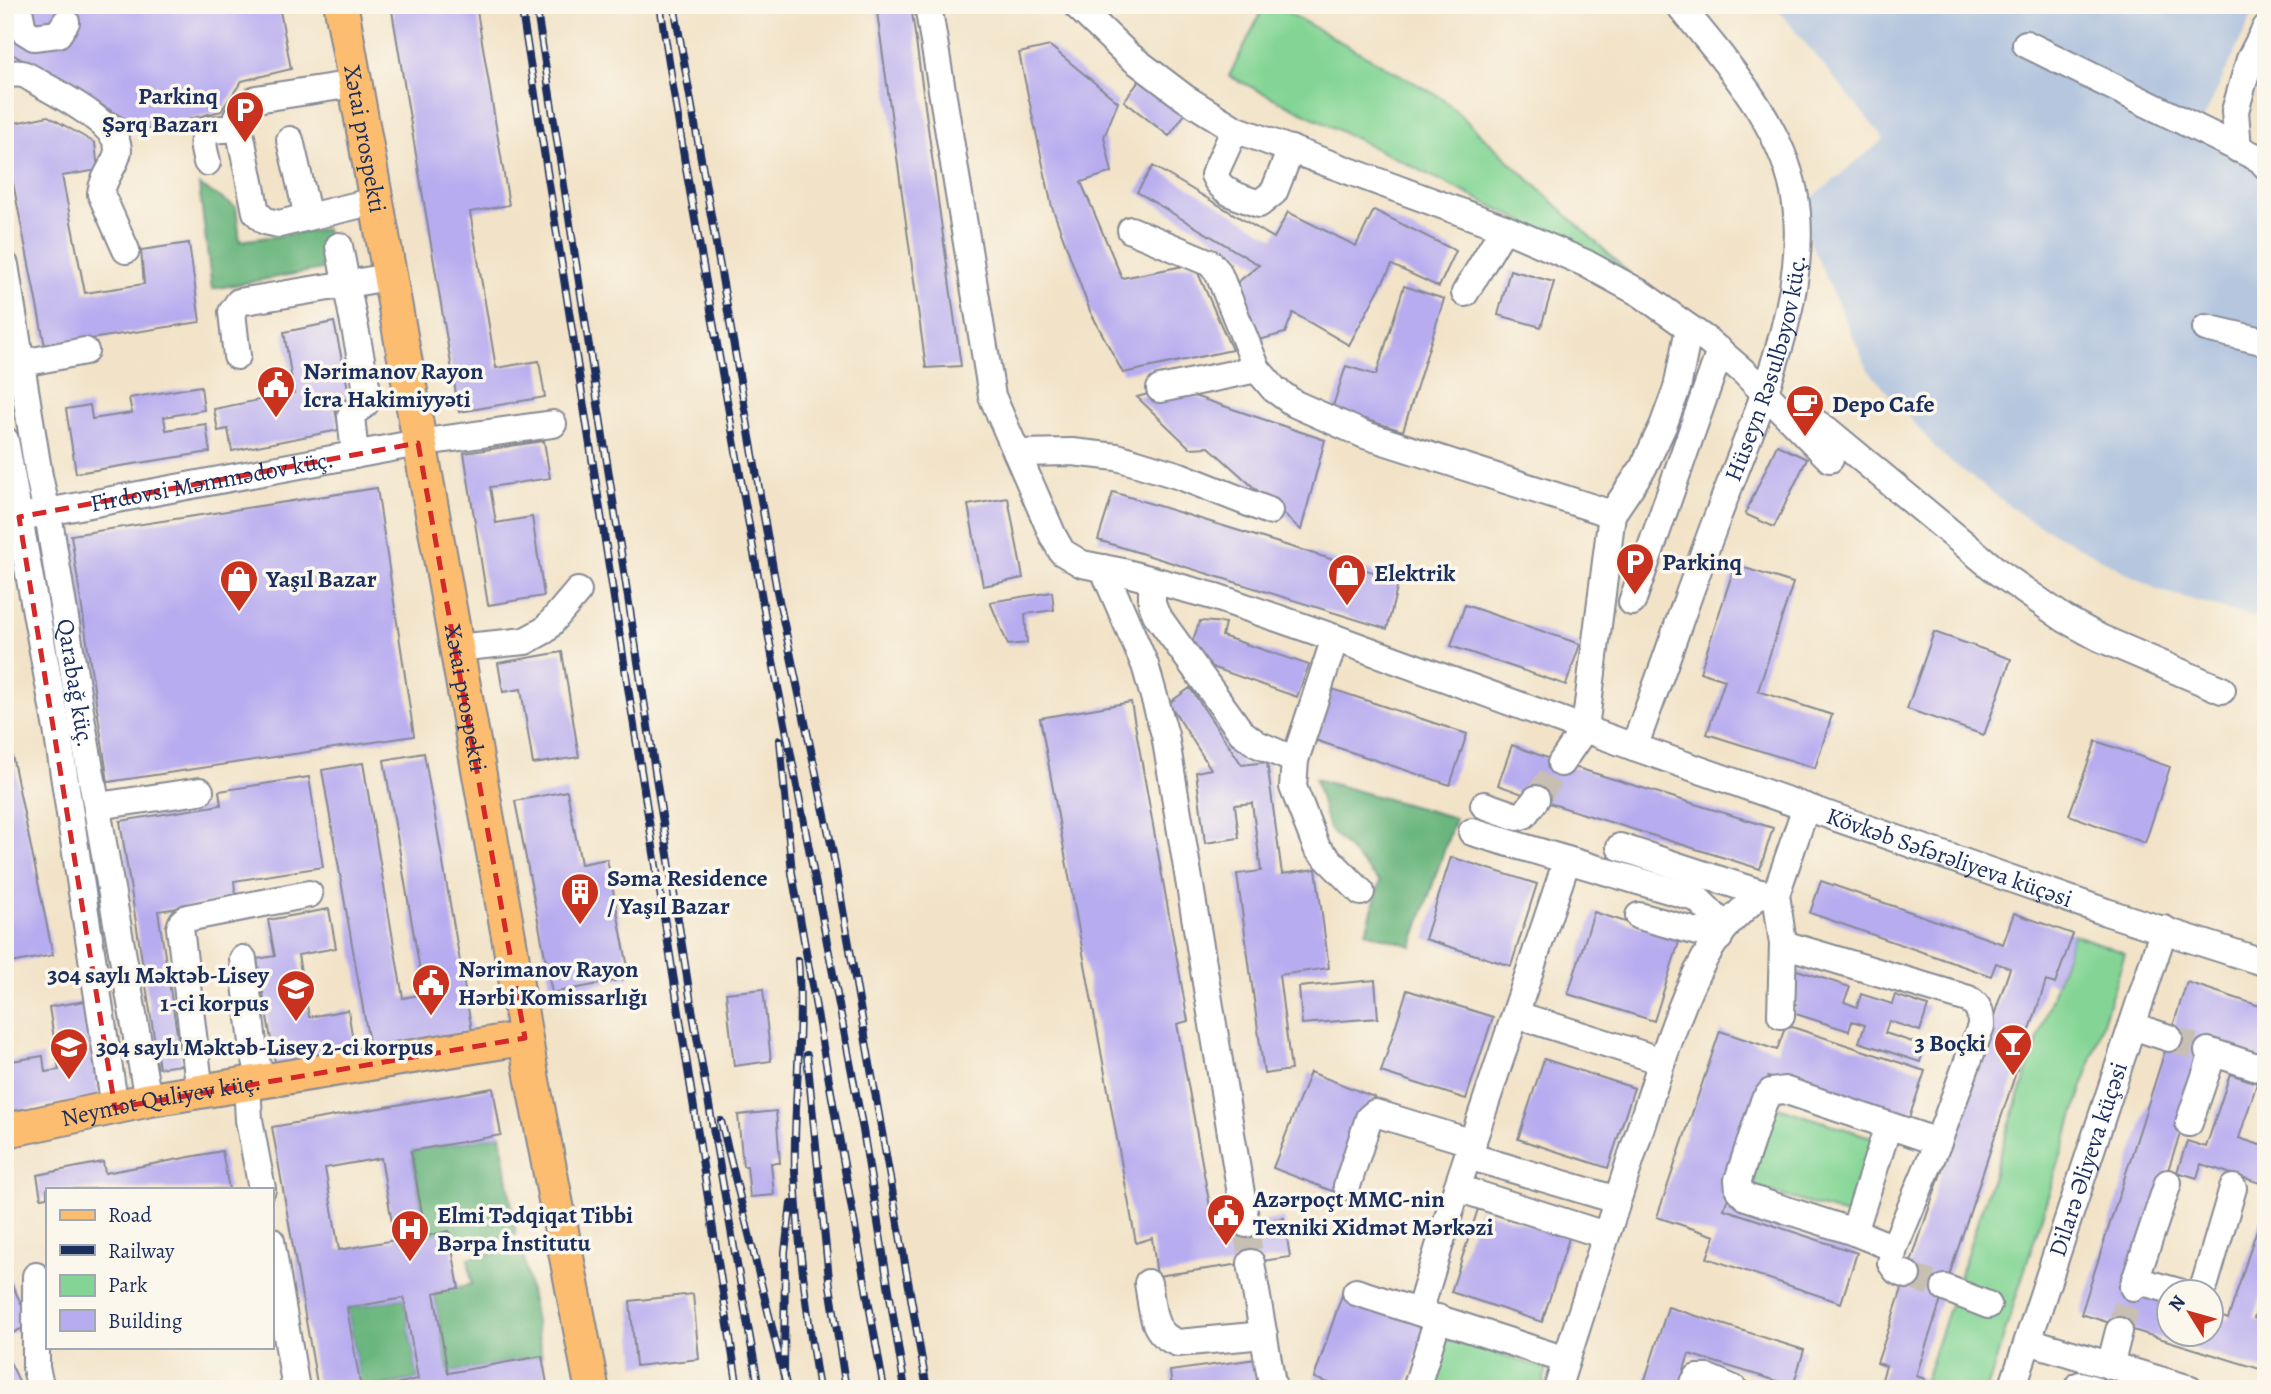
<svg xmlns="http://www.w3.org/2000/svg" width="2271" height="1394" viewBox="0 0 2271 1394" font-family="Alegreya,serif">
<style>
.industrial{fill:#b5c6de}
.green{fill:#84d595;stroke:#50827a;stroke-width:2}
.forest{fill:#6bb67e;stroke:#43726e;stroke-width:2}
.building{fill:#b7acef;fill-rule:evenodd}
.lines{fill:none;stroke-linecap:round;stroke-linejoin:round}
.minor-tunnel{stroke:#c7bfb3;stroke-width:26;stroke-dasharray:26 13;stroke-linecap:butt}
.minor-casing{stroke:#868993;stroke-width:30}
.major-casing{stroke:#868993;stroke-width:37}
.minor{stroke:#fff;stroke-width:26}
.major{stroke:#fcbd6f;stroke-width:33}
.rail-casing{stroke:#1b2f5e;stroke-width:8}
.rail{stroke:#fbf7ec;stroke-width:5;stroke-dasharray:16;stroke-linecap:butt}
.marked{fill:none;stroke:#d62828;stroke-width:5;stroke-dasharray:14 9;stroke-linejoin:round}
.labels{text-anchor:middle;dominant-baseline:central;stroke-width:7;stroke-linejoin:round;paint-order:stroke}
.poi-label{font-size:24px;font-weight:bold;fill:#1b2f5e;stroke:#fbf7ec;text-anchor:start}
.street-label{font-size:24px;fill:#1b2f5e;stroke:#fbf7ec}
</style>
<rect width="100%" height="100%" fill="#fbf7ec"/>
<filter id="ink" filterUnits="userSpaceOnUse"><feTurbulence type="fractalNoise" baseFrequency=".0143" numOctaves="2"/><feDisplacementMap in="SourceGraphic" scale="14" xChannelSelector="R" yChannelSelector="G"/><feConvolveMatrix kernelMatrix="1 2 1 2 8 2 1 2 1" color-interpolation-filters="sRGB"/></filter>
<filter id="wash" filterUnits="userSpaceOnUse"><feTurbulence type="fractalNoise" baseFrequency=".00686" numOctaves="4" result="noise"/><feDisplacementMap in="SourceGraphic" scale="28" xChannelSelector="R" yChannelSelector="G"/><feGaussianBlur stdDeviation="1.57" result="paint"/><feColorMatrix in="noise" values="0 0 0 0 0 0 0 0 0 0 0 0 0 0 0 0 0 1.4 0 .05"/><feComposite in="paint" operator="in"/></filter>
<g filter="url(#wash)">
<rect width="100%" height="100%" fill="#f2e3c8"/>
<path class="industrial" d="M1774,5H2257L2195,137L2249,163L2266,188V621L2158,590L2024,517L1941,454L1868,370L1796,211L1884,139Z"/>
<path class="green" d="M1265,5H1274L1442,98L1630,274L1229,76Z
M2073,934L2125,953L1987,1389H1922Z
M1774,1106L1883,1141L1857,1218L1750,1186Z
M1442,1337L1547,1369L1541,1389H1425Z"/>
<path class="forest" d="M199,185L236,207L240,241L326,229L333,267L212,289Z
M1315,779L1455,818L1412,946L1366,932L1380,882L1329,829Z
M501,1135L516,1235L452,1247L449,1232L426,1236L411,1151Z
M522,1248L542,1356L448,1373L434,1293L472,1284L468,1258Z
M404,1298L418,1379L361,1389L347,1308Z"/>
<g id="blocks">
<path class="building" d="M5,5H279L291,69L242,81L221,111L145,130L5,50Z
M391,5H476L509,205L470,212L496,368L539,361L545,397L459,412Z
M876,5H911L961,366L926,368Z
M1050,46L1118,102L1104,137L1112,172L1081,182L1122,278L1194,264L1232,350L1123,373L1090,311L1052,207L1019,53Z
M1140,80L1185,114L1169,136L1124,101Z
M48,116L95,143L98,170L62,176L85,293L144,284L141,250L189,243L200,322L45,346L5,142V125Z
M1153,166L1274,238L1288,212L1356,246L1374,210L1456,251L1439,287L1392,265L1349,345L1293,313L1285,333L1255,341L1233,286L1259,265L1137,192Z
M1510,270L1554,282L1541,327L1498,315Z
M1404,286L1444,299L1403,431L1332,409L1346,366L1376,375Z
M334,322L350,398L334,403L339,430L232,451L228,429L218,431L214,409L294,393L284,332Z
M201,386L204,410L164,417L166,430L206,424L210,452L76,473L66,409L90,405L92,419L132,413L129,398Z
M1170,388L1325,440L1301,530L1209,447L1190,448L1137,397Z
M544,441L550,478L490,487L496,523L532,517L544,596L488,605L464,453Z
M1777,445L1807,459L1774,527L1745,514Z
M377,488L414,736L108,782L71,535Z
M1113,492L1399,580L1387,629L1098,540Z
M1008,498L1023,578L983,586L968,505Z
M1735,565L1793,583L1758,691L1832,715L1815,768L1707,734L1725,680L1700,672Z
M1052,592L1054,610L1025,614L1027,643L1008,645L990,602Z
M1465,605L1580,644L1566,685L1451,646Z
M1200,621L1225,623L1222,636L1309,665L1297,697L1206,665L1191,645Z
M1934,632L2011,659L1984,735L1907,709Z
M562,652L579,757L533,764L521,689L503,692L498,663Z
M1190,688L1242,765L1267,762L1282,874L1316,869L1329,968L1279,975L1291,1070L1264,1074L1237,874L1261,871L1252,803L1235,805L1239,838L1205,843L1196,772L1211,769L1169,703Z
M1332,689L1467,734L1450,785L1315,740Z
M1131,702L1188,1021L1177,1024L1214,1229L1284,1218L1290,1257L1157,1276L1152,1238L1136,1243L1040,718Z
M5,721L53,955L5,964Z
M2096,741L2170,767L2145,843L2069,815Z
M1512,745L1561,763L1773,828L1760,869L1536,799L1498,785Z
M424,753L472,1031L370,1049L322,770L363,763L403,998L424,994L384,760Z
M309,777L323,867L234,881L236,899L158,911L182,1065L159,1068L120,821L221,805L219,791Z
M567,791L581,864L607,859L630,978L552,993L515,801Z
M1451,857L1537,884L1511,966L1425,939Z
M1821,881L2003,944L2014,913L2073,934L2055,984L2046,981L1916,1376L1925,1379L1922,1389H1879L1886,1366L1877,1363L2010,968L1996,963L1991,976L1810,913Z
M329,909L336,948L298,955L309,1017L348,1010L355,1053L276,1068L257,959L275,956L268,920Z
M1594,912L1680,939L1654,1021L1568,994Z
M1794,969L1850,987L1844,1002L1857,1007L1861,994L1892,1004L1895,995L1928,1006L1920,1031L1889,1021L1885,1033L1925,1046L1920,1062L1859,1042L1865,1025L1852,1021L1849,1031L1793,1013L1796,1004L1791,1002Z
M1375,980L1378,1018L1302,1024L1299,987Z
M2187,982L2266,1008V1064L2210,1045L2129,1286L2170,1299V1334H2212V1313L2228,1319L2266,1201V1296L2262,1295L2254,1318L2266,1322V1371L2081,1314Z
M763,989L771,1061L734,1066L726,993Z
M1407,990L1493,1017L1466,1099L1381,1072Z
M85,1001L99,1097L5,1112V1062L43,1056L45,1072L59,1070L49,1007Z
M1786,1025L1925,1071L1907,1124L1768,1077L1724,1209L1857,1253L1841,1303L1707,1258L1715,1236L1657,1217L1720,1031L1777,1050Z
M1544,1059L1634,1088L1608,1168L1518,1139Z
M1310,1072L1374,1097L1337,1193L1273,1168Z
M2230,1074L2257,1083L2239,1138L2266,1147V1185L2201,1164L2197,1178L2177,1172L2187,1141L2206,1147Z
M493,1088L501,1135L411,1151L426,1236L449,1231L459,1288L434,1293L448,1373L542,1356L548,1389H373L418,1379L404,1298L347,1308L361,1389H318L272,1127ZM381,1158L395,1240L339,1250L325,1168Z
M776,1111L780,1163H771L774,1195L750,1197L747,1166H743L738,1115Z
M222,1151L229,1189H47V1197L41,1198L37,1175L103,1162L105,1173Z
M1478,1209L1569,1238L1542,1322L1451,1292Z
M5,1270L31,1324L5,1337Z
M693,1294L699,1359L636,1366L630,1301Z
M1342,1295L1427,1323L1405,1389H1346L1314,1378Z
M1668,1307L1804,1350L1793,1386L1689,1354L1678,1389H1642Z
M5,1352L23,1389H5Z
M1256,1359L1260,1389H1172L1170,1371Z
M281,1383L282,1389H252V1387Z"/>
</g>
</g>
<g filter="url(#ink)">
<use href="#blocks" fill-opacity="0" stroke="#868993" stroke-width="2"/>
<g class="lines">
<path class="minor-tunnel" d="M1536,799L1561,763
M2169,1038L2208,1051
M1246,1224L1251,1263
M1907,1275L1945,1288
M2119,1331L2133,1287"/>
<defs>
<g id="minor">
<path d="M18,5L23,30L34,37L58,34L66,22"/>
<path id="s1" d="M928,5L992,396L1053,536L1062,552L1082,564L1123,572L1216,597L1335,638L1634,747L2106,912L2266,963"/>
<path d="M1076,5L1127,54L1185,98L1235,129L1504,228L1585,263L1640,293L1709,342L1745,373L1830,459"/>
<path d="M2026,44L2260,159L2266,166"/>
<path d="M5,75C10,74 17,73 22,74C28,75 35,81 41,84C60,95 117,124 118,149C118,162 102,178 101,194L126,250"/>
<path d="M354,84L256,99L237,117L256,212L265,221L279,224L375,201"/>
<path d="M1235,129L1214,175C1222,194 1241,197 1259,204L1274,192L1291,149"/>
<path d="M290,140L308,217"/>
<path d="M2238,149L2235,111L2250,59L2266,28"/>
<path d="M207,162C204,149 200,141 209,130L239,128"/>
<path d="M1131,230L1210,263L1218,272L1257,369L1274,389L1295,404L1365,435L1612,514"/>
<path d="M339,246L368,395C367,409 357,406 351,416L355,455"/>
<path id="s2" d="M5,265L39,476L50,526L82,723L148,1100"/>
<path d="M1465,293L1504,228"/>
<path d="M2206,328L2266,342"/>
<path d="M237,356L232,312L239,302L389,277"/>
<path d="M7,366L85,351"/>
<path d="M1160,389L1257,369"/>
<path d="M1804,418L1810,419L1827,430L1998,572L2065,619L2100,638L2222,690"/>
<path d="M5,440L57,729L115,1108"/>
<path d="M1017,453L1072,452L1117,457L1180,476L1269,511"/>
<path id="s3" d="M31,515L418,443L553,424"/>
<path d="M1103,568L1145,665L1165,735L1246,1224"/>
<path d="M1152,580V604L1156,614L1241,732L1257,744L1295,760"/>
<path d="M1632,602L1720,351"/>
<path d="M1335,638L1295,760L1293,787L1317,848L1361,892"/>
<path d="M456,648L525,641L545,630L578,591"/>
<path id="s4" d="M1634,747C1663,671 1688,594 1717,518C1752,424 1814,293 1794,192C1780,122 1724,59 1679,5"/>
<path d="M1561,763L1585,728L1612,514L1643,468L1663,426L1677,388L1689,328"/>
<path d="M1484,805L1518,817L1524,815L1536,799"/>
<path d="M98,806L200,791"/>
<path d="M1472,832L1696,898C1707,907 1715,918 1726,927"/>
<path d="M1620,847L1760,893L1775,894"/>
<path d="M1639,916L1719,938"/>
<path d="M1783,944L1968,999C1980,1006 1981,1013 1981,1026L1938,1142L1894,1248L1891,1263L1897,1271L1907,1275"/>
<path d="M243,959L254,1051L261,1082"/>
<path d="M1517,1015L1662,1061L1557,1389"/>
<path d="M1781,1015L1783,944L1776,894L1806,807"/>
<path d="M2132,1026L2169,1038"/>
<path d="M2208,1051L2266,1070"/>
<path d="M1662,1061C1678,1015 1694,967 1725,928C1735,916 1749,905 1760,893"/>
<path d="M247,1084L249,1120L262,1189"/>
<path d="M200,1092L180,928L182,922L187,918L309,894"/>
<path d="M2189,1123L2213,1053"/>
<path d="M1468,1156L1617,1200"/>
<path d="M1347,1186L1369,1118L1375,1113L1473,1143"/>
<path d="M1457,1188L1605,1235"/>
<path d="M1854,1232L1888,1126"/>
<path d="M271,1241L296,1389"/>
<path d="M1894,1248L1854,1232L1746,1197L1739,1190L1738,1180L1764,1101L1771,1092L1784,1090L1938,1142"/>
<path d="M1251,1263L1273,1389"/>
<path d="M36,1276V1368L41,1389"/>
<path d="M2135,1280L2179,1292"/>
<path d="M1148,1283C1153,1309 1150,1333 1178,1343L1264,1335"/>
<path d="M2133,1287L2168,1183"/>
<path d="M1945,1288L1988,1305"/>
<path d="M1356,1292L1566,1360"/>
<path d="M2200,1292L2205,1283L2233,1188"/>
<path d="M1419,1312L1457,1188L1567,860"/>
<path d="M2028,1341L2190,1389"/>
<path d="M2110,1366L2119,1331"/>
<path d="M2080,1385L2093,1389"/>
<path d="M1416,1389L1438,1318"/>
<path d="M1690,1389L1697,1378H1708L1734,1389"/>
<path id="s5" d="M2012,1389L2164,929"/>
</g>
<g id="major">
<path id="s6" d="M341,5L509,939L532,1078L592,1389"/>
<path id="s7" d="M5,1131L148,1100L525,1038"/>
</g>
</defs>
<use href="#minor" class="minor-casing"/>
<use href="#major" class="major-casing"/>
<use href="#minor" class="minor"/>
<use href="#major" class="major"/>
<defs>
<path id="rail" d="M521,5L738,1389
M536,5L691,1003L759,1389
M660,5L685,163L773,661L863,1130L905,1389
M674,5L777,591L833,853L927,1389
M780,740L792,873L884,1389
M798,960C804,1031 793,1102 795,1172C798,1245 807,1317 819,1389
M807,1055L829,1279L846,1389
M721,1121L784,1376
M787,1389L784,1376L785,1252L791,1204"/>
</defs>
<use href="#rail" class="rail-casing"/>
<use href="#rail" class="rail"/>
</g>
</g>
<path class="marked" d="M418,443L525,1038L115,1108L19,517Z"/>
<defs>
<symbol id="parking-pin" viewBox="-11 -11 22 30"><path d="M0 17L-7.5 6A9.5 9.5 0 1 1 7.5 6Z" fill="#c8321e" stroke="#fbf7ec"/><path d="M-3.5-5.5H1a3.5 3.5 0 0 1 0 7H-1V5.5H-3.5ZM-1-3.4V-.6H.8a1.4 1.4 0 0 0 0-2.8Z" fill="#fff"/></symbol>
<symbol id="civic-pin" viewBox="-11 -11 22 30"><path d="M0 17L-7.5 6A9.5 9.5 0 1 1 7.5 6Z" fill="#c8321e" stroke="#fbf7ec"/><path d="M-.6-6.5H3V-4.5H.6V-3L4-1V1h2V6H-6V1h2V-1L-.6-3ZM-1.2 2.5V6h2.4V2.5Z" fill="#fff"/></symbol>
<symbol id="cafe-pin" viewBox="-11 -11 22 30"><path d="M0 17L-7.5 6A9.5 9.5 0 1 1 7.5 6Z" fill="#c8321e" stroke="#fbf7ec"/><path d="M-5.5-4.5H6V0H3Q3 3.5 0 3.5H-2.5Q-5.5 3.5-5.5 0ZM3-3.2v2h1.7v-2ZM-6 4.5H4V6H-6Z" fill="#fff"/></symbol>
<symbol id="shop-pin" viewBox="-11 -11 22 30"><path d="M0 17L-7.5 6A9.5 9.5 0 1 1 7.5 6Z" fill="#c8321e" stroke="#fbf7ec"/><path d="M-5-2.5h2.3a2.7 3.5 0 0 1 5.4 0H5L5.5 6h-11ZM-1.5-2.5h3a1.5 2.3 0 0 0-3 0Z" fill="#fff"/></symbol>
<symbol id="building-pin" viewBox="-11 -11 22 30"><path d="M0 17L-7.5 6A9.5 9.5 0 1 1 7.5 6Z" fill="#c8321e" stroke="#fbf7ec"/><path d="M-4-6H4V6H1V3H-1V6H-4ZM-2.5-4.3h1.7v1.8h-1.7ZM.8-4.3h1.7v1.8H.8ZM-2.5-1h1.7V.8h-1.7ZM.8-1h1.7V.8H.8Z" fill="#fff"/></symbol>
<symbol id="school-pin" viewBox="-11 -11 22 30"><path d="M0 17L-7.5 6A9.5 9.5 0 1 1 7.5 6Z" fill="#c8321e" stroke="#fbf7ec"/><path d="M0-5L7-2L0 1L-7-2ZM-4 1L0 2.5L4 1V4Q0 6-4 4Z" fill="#fff"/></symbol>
<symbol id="bar-pin" viewBox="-11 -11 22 30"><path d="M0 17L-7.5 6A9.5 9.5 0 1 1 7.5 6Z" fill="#c8321e" stroke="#fbf7ec"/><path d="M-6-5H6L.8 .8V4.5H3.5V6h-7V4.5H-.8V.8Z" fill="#fff"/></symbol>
<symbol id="hospital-pin" viewBox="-11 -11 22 30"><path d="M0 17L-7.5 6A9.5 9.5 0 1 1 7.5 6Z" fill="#c8321e" stroke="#fbf7ec"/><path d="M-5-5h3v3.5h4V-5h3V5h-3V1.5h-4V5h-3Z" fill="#fff"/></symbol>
</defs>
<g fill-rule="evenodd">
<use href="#parking-pin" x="223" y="88" width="44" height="60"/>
<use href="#civic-pin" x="254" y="363" width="44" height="60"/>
<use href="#cafe-pin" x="1783" y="382" width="44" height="60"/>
<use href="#parking-pin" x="1613" y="540" width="44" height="60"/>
<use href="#shop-pin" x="1325" y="551" width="44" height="60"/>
<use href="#shop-pin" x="217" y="557" width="44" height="60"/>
<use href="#building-pin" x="558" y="870" width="44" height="60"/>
<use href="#civic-pin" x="409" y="961" width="44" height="60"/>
<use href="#school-pin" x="274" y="967" width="44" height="60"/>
<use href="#bar-pin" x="1991" y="1021" width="44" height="60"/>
<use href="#school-pin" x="47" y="1025" width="44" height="60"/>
<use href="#civic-pin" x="1204" y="1191" width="44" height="60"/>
<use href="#hospital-pin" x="388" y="1207" width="44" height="60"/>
</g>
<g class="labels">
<g class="poi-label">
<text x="218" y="96" text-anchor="end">Parkinq<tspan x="218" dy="28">Şərq Bazarı</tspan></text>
<text x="303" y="371">Nərimanov Rayon<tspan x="303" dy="28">İcra Hakimiyyəti</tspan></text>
<text x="1832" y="404">Depo Cafe</text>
<text x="1662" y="562">Parkinq</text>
<text x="1374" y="573">Elektrik</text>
<text x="266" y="579">Yaşıl Bazar</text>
<text x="607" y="878">Səma Residence<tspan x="607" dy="28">/ Yaşıl Bazar</tspan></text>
<text x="458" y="969">Nərimanov Rayon<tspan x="458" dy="28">Hərbi Komissarlığı</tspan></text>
<text x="269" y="975" text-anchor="end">304 saylı Məktəb-Lisey<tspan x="269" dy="28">1-ci korpus</tspan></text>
<text x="1986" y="1043" text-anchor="end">3 Boçki</text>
<text x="96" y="1047">304 saylı Məktəb-Lisey 2-ci korpus</text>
<text x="1253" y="1199">Azərpoçt MMC-nin<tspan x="1253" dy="28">Texniki Xidmət Mərkəzi</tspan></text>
<text x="437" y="1215">Elmi Tədqiqat Tibbi<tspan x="437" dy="28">Bərpa İnstitutu</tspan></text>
</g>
<g class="street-label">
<text stroke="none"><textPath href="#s6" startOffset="136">Xətai prospekti</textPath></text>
<text stroke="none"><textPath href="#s4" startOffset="402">Hüseyn Rəsulbəyov küç.</textPath></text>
<text stroke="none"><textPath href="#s3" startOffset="184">Firdovsi Məmmədov küç.</textPath></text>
<text stroke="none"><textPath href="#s2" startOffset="424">Qarabağ küç.</textPath></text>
<text stroke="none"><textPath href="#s6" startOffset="704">Xətai prospekti</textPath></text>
<text stroke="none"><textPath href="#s1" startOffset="1507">Kövkəb Səfərəliyeva küçəsi</textPath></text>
<text stroke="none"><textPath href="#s7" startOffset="159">Neymət Quliyev küç.</textPath></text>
<text stroke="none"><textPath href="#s5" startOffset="242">Dilarə Əliyeva küçəsi</textPath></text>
</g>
</g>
<rect width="2271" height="1394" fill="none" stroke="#fbf7ec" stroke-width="28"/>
<rect x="46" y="1188" width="228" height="161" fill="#fbf7ec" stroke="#a1a7b3" stroke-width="2"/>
<rect x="60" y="1210" width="35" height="10" fill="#fcbd6f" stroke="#a1a7b3" stroke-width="2"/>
<text x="108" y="1222" font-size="21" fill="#1b2f5e">Road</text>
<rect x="60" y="1245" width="35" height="10" fill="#1b2f5e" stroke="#a1a7b3" stroke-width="2"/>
<text x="108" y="1258" font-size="21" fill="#1b2f5e">Railway</text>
<rect x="60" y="1275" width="35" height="21" fill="#84d595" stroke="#a1a7b3" stroke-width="2"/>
<text x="108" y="1292" font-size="21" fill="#1b2f5e">Park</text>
<rect x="60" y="1310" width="35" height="21" fill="#b7acef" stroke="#a1a7b3" stroke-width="2"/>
<text x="108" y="1328" font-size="21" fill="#1b2f5e">Building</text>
<g transform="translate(2190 1313) rotate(307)"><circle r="33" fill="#fbf7ec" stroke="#a1a7b3" stroke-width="2"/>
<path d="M0-5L12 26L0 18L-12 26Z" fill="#c8321e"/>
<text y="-10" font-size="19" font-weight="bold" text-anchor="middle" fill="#1b2f5e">N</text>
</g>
</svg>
